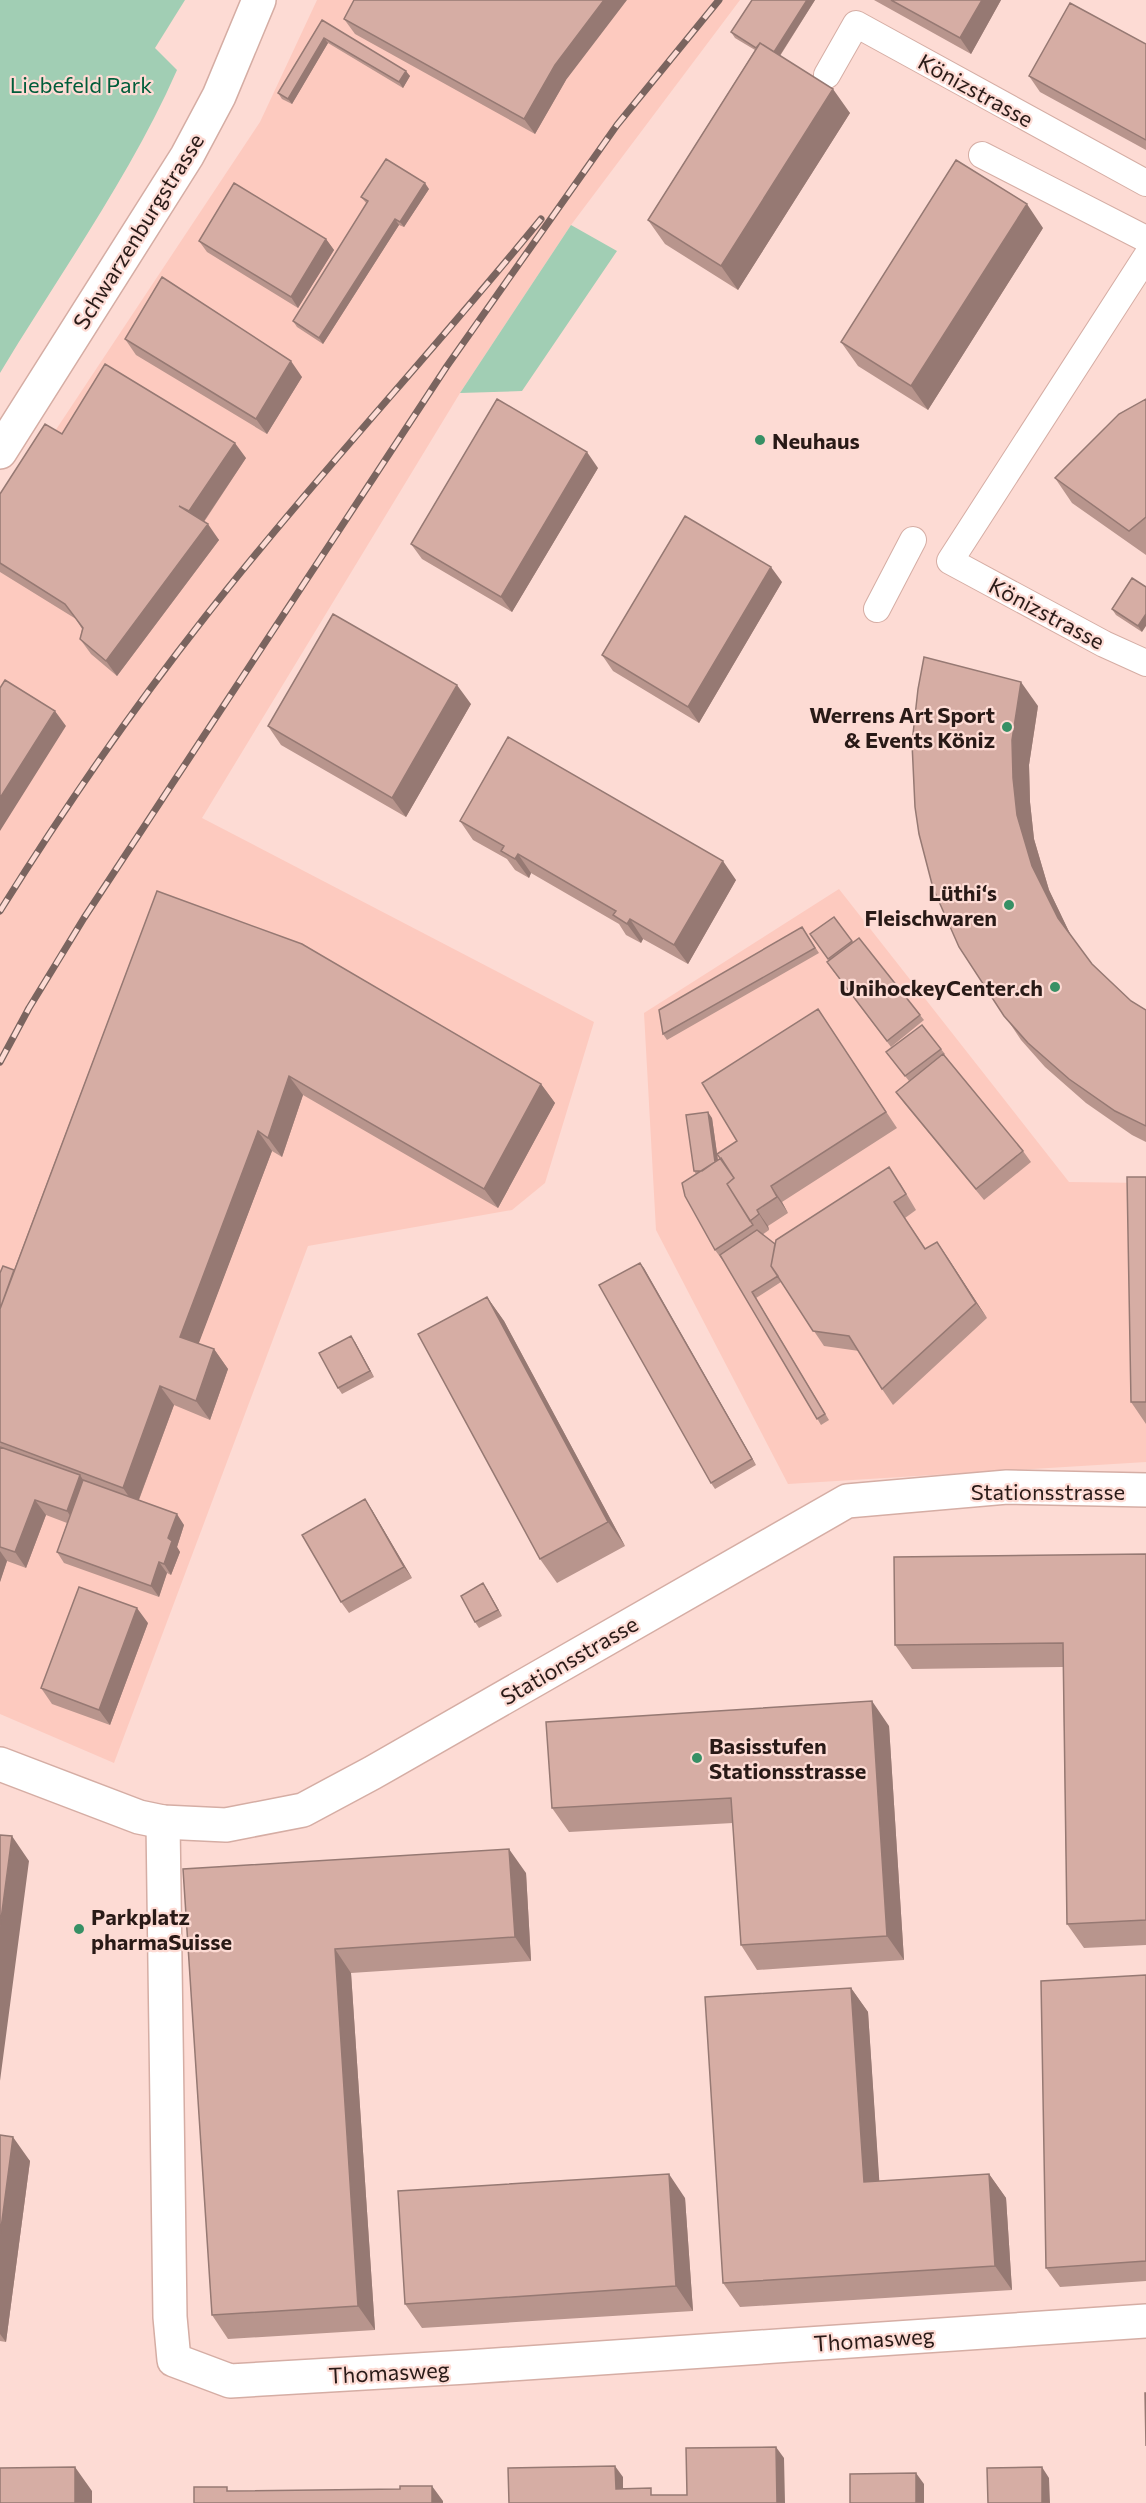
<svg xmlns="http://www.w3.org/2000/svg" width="1146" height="2503" viewBox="0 0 1146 2503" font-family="Commissioner,sans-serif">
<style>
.built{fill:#fdcabf}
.green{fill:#a1ceb4}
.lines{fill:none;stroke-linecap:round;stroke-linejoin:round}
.lane-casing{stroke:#d5ada4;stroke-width:28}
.street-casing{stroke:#d5ada4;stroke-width:36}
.secondary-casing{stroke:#d5ada4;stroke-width:36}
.lane{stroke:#fff;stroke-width:26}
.street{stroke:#fff;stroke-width:33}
.secondary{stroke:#fff;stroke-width:33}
.rail-casing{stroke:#7a645f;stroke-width:7}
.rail{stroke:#fddbd4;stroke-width:4.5;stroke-dasharray:14;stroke-linecap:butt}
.wall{fill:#b8958d}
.shaded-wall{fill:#967973}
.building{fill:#d6ada4;stroke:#967973;stroke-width:1.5}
.poi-dot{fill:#379065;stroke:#fddbd4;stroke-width:2}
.labels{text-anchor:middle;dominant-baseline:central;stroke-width:4.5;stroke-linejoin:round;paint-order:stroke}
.park-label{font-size:22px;fill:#005d3a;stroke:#fddbd4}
.street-label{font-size:22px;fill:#291a17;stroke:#fddbd4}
.poi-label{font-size:22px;font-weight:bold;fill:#291a17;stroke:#fddbd4;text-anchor:start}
</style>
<rect width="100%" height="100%" fill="#fddbd4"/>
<path class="built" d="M317,0H740L571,225L460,393L202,818L594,1022L545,1183L512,1210L308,1246L114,1763L0,1714V514L260,122Z
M839,889L1069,1182L1146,1183V1462L788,1484L656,1230L644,1013Z"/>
<path class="green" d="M0,0H185L155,48L177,70C130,177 60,273 0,373Z
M571,225L617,251L522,391L460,393Z"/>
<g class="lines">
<defs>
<path id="lane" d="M827,75L856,24L1146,183
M982,155L1146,239
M1146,257L950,561L1104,644L1146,663
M877,609L913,540"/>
<path id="street" d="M163,1822L170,2317L174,2360L230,2381L467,2367L1146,2321"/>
<path id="secondary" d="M0,452L187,156L219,96L259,0
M0,1764L139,1817L163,1822L226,1825L303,1810L372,1773L847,1501L1007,1487L1146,1490"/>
</defs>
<use href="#lane" class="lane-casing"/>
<use href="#street" class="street-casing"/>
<use href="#secondary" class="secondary-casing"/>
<use href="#lane" class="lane"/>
<use href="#street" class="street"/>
<use href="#secondary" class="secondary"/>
<defs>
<path id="rail" d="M0,911C63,810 131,711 205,617C312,481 431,354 541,219
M0,1062L29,1008L84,918L447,366L617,125L719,0"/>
</defs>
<use href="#rail" class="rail-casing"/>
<use href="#rail" class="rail"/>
</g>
<path class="wall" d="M752,0H815L780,56L850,113L738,290L665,244L648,220L755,50L735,38L731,32Z
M874,0H1001L971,54Z
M344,19L566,80L535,134L355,34Z
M322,20L410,76L403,88L328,43L292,104L282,99L278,93Z
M1146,44V150L1040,92L1029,76Z
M429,189L404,227L399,225L323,344L297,327L293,321L367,204L361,197Z
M1043,228L928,410L858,366L841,342Z
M326,239L334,250L298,308L207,252L199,241Z
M125,339L302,377L267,434L136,355Z
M1146,399V555L1072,503L1055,478Z
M62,434L246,458L204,522L219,540L117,676L91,654L80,639L82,629L76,619L0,572V494Z
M598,468L512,612L422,559L411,544Z
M1132,578L1142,632L1116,615L1112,609Z
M782,582L699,723L613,671L602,655Z
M471,704L406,817L281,745L268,726Z
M1038,706L1029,765L1030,802L1034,839L1049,890L1072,938L1092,964L1131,1001L1146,1010V1142L1132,1135L1086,1103L1045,1067L1021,1040L959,947Z
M460,821L736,880L688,964L643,939L641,943L626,935L619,924L531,873L529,878L515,870L507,859L473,840Z
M157,891L541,1084L555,1103L498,1208L303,1095L282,1157L272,1151L198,1344L214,1349L228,1369L210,1420L174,1405L139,1500L184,1525L177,1547L180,1552L171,1575L167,1573L159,1597L64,1563L57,1552L67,1523L46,1515L26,1568L7,1561L0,1582V1273L14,1270Z
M834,917L853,943L920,1015L924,1020L891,1047L831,968L829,960L810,934Z
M802,927L819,953L667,1040L663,1034Z
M818,1009L897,1128L782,1202L788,1213L768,1226L769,1230L762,1235L775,1244L900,1183L916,1210L905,1218L926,1249L937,1242L987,1318L893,1405L882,1389L859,1351L824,1346L781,1282L756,1298L829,1420L821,1425L724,1261H723L715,1250L696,1174L694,1171L712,1118L718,1160L737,1141Z
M941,1049L945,1054L944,1055L1023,1151L1031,1162L984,1200L904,1103L896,1092L909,1081L886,1052Z
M1146,1177V1424L1131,1402Z
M640,1263L756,1465L715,1489L711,1483Z
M487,1297L504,1321L625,1546L557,1583L540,1559Z
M355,1342L374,1377L342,1394L338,1388Z
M372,1510L412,1578L349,1613L341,1602Z
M1146,1554V1945L1084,1948L1067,1924L1063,1667L912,1669L895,1645Z
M487,1589L502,1616L479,1628L475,1622Z
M148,1623L110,1725L52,1704L41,1688Z
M889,1726L904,1960L757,1970L741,1945L733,1823L569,1832L552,1808Z
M183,1869L526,1873L531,1961L351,1973L375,2330L228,2339L212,2315Z
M1146,1975V2281L1060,2287L1046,2268Z
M851,1988L868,2012L879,2181L989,2174L1006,2198L1012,2290L740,2307L723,2283Z
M0,2135L30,2161L6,2342L0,2341Z
M685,2198L693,2311L422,2328L405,2304Z"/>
<path class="shaded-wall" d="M604,0H627L566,80L535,134L524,119L555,65Z
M807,0H815L775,63L771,57Z
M982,0H1001L971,54L960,38Z
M324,38L328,43L292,104L288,99Z
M406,71L410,76L403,88L399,82Z
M833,89L850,113L738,290L721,266Z
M425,183L429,189L404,227L400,222Z
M1027,204L1043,228L928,410L911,386Z
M395,219L399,225L323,344L319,338Z
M326,239L334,250L298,308L291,297Z
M291,361L302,377L267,434L256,419Z
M235,443L246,458L200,527L189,511Z
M587,452L598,468L512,612L501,597Z
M208,524L219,540L117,676L106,661Z
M771,567L782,582L699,723L688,707Z
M1146,614V626L1142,632L1138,626Z
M1021,682L1038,706L1029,765L1030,802L1034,839L1049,890L1074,942L1058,918L1032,866L1017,815L1013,778L1012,740Z
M457,685L471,704L406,817L392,798Z
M55,711L66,726L0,831V798Z
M518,854L531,873L529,878L515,859Z
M723,861L736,880L688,964L674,945Z
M630,919L643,939L641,943L627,924Z
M289,1076L303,1095L282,1157L268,1138Z
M541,1084L555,1103L498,1208L484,1189Z
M708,1112L712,1118L720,1175L716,1169Z
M258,1131L272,1151L194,1356L180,1337Z
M771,1186L782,1202L788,1213L777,1197Z
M757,1210L768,1226L769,1230L759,1214Z
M937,1242L948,1258L987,1318L976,1303Z
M640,1263L644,1268L756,1465L752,1459Z
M487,1297L504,1321L625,1546L608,1522Z
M351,1336L355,1342L374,1377L370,1371Z
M214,1349L228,1369L210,1420L196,1401Z
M160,1386L174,1405L136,1507L123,1488Z
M80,1475L90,1491L77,1526L67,1511Z
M365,1499L372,1510L412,1578L404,1567Z
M35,1500L46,1515L26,1568L15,1552Z
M177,1514L184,1525L177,1547L180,1552L171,1575L164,1564L168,1538Z
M0,1551L7,1561L0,1582Z
M159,1562L167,1573L159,1597L151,1586Z
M483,1583L487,1589L502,1616L498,1610Z
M137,1608L148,1623L110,1725L99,1710Z
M872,1701L889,1726L904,1960L887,1936Z
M12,1836L29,1861L0,2081V1927Z
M509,1849L526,1873L531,1961L515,1937Z
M335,1949L351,1973L375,2330L358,2306Z
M851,1988L868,2012L881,2206L864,2182Z
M13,2137L30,2161L6,2342L0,2334V2236Z
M669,2174L685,2198L693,2311L676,2286Z
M989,2174L1006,2198L1012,2290L995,2266Z
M776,2447L784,2458L785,2503H777Z
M615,2466L623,2477V2500L616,2489Z
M75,2467L92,2491V2503H75Z
M1042,2467L1049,2478L1050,2503H1042Z
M916,2473L924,2484V2503H916Z
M432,2486L443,2501V2503H432Z"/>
<path class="building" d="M354,0H604L555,65L524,119L344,19Z
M752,0H807L774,52L760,43L756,48L731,32Z
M891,0H982L960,38Z
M1070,3L1146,44V140L1029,76Z
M322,20L406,71L399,82L324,38L288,99L278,93Z
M760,43L833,89L721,266L648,220Z
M386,159L425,183L400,222L395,219L319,338L293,321L368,201L361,197Z
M956,160L1027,204L911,386L841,342Z
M234,183L326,239L291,297L199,241Z
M162,277L291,361L256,419L125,339Z
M105,364L235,443L189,511L179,506L208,524L106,661L80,639L83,628L65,604L0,563V494L45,424L62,434Z
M497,399L587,452L501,597L411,544Z
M1146,399V517L1129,531L1055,478L1119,414Z
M685,516L771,567L688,707L602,655Z
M1132,578L1146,587V614L1138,626L1112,609Z
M333,614L457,685L392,798L268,726Z
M924,657L1021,682L1012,740L1013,778L1017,815L1032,866L1058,918L1092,964L1131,1001L1146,1010V1126L1115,1111L1069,1079L1028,1043L1004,1016L959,947L933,888L919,834L915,807L912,743L918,689Z
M5,680L55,711L0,798V688Z
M508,737L723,861L674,945L630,919L627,924L613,915L616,911L518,854L515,859L501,851L504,846L460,821Z
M157,891L302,944L541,1084L484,1189L289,1076L268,1138L258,1131L180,1337L214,1349L196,1401L160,1386L123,1488L0,1442V1309Z
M834,917L852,941L828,959L810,934Z
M802,927L815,948L663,1034L659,1010Z
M859,938L920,1015L887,1041L827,962Z
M818,1009L886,1112L771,1186L777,1197L757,1210L759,1214L750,1221L727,1184L734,1178L717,1154L737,1141L702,1083Z
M922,1025L941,1049L905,1076L886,1052Z
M943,1054L1023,1151L976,1189L896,1092Z
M708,1112L715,1162L702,1171H694L686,1115Z
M721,1158L734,1178L727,1184L753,1225L715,1250L685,1196L682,1183Z
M889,1167L906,1194L894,1202L925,1249L937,1242L976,1303L882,1389L849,1336L813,1331L771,1266L776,1240Z
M1127,1177H1146V1402H1131Z
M757,1230L775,1244L771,1266L778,1276L752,1292L825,1414L817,1419L720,1255Z
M640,1263L752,1459L711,1483L599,1285Z
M3,1266L14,1270L0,1309V1273Z
M487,1297L608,1522L540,1559L418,1334Z
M351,1336L370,1371L338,1388L319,1353Z
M0,1447L80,1475L67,1511L35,1500L15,1552L0,1547Z
M83,1480L177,1514L168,1538L172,1541L164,1564L159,1562L151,1586L57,1552Z
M365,1499L404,1567L341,1602L302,1535Z
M1146,1554V1920L1067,1924L1063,1643L895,1645L894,1557Z
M483,1583L498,1610L475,1622L461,1596Z
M79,1587L137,1608L99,1710L41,1688Z
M872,1701L887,1936L741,1945L731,1798L552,1808L546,1722Z
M0,1835L12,1836L0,1927Z
M509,1849L515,1937L335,1949L358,2306L212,2315L183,1869Z
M1146,1975V2261L1046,2268L1041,1981Z
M851,1988L864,2182L989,2174L995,2266L723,2283L705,1997Z
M0,2135L13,2137L0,2236Z
M669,2174L676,2286L405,2304L398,2191Z
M1145,2393H1146V2446Z
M776,2447L777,2503H509L508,2468L615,2466L616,2489L651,2488V2495H687L686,2448Z
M75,2467V2503H0V2468Z
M1042,2467V2503H988L987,2468Z
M916,2473V2503H850V2474Z
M400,2486H432V2503H194V2487H227V2491L400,2489Z"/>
<g class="poi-dot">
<circle cx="760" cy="440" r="6"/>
<circle cx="1007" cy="727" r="6"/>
<circle cx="1009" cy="905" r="6"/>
<circle cx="1055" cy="987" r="6"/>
<circle cx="697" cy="1758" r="6"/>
<circle cx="79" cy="1929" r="6"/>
</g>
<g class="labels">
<g class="park-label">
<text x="81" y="84">Liebefeld Park</text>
</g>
<g class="street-label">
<text transform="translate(976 90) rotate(29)">Könizstrasse</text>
<text transform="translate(138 231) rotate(-58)">Schwarzenburgstrasse</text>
<text transform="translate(1047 613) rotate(28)">Könizstrasse</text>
<text x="1048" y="1491">Stationsstrasse</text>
<text transform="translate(569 1660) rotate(-30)">Stationsstrasse</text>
<text transform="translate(874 2339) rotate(-4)">Thomasweg</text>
<text transform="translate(389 2372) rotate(-3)">Thomasweg</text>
</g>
<g class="poi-label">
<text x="772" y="440">Neuhaus</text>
<text x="995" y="714" text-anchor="end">Werrens Art Sport<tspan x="995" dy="25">&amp; Events Köniz</tspan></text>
<text x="997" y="892" text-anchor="end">Lüthi‘s<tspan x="997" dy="25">Fleischwaren</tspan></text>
<text x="1043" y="987" text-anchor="end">UnihockeyCenter.ch</text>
<text x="709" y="1745">Basisstufen<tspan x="709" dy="25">Stationsstrasse</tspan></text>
<text x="91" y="1916">Parkplatz<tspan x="91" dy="25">pharmaSuisse</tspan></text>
</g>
</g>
</svg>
